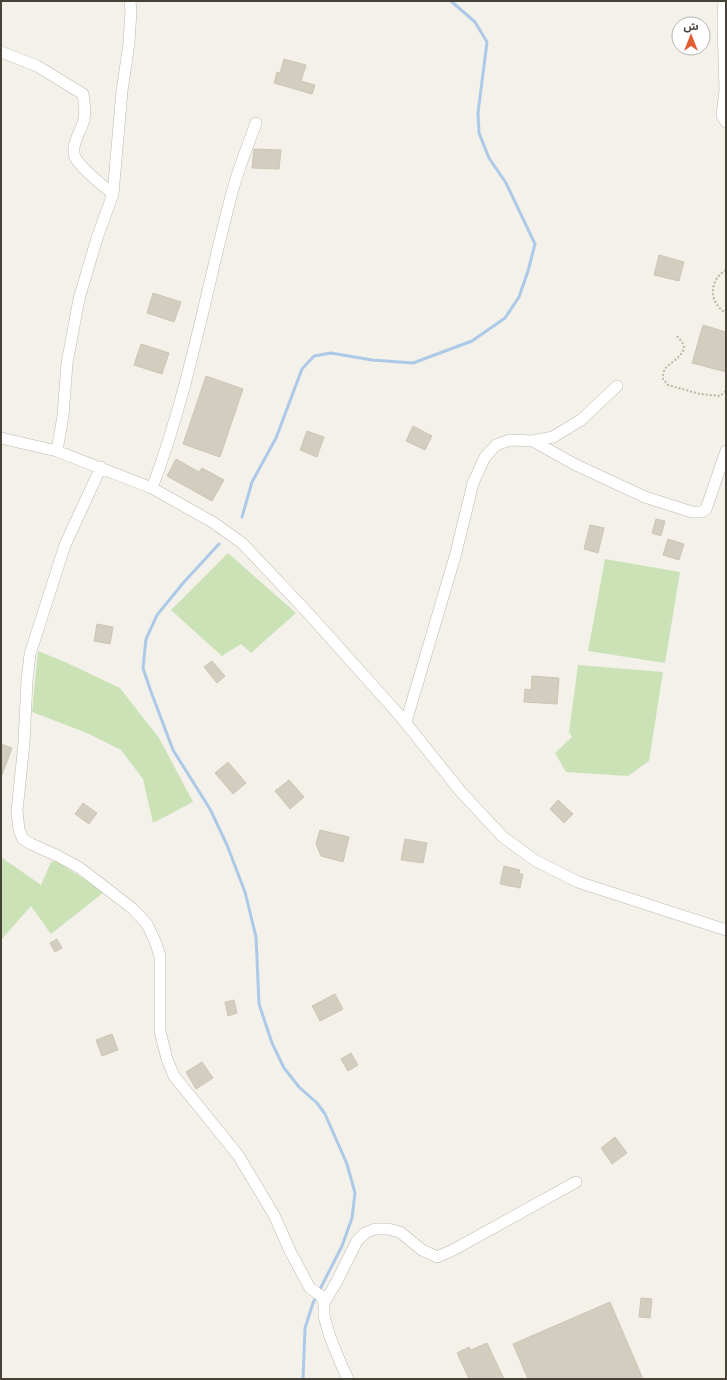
<svg xmlns="http://www.w3.org/2000/svg" width="727" height="1380" viewBox="0 0 727 1380" font-family="Arial,'Noto Sans Arabic',sans-serif">
<style>
.green{fill:#cbe2b7}
.lines{fill:none;stroke-linecap:round;stroke-linejoin:round}
.stream{stroke:#accae8;stroke-width:3}
.building{fill:#d3cdc0;stroke:#cdc6b4}
.minor-casing{stroke:#bdb9ad;stroke-width:12}
.path{stroke:#bdb6a0;stroke-width:2;stroke-dasharray:2 2;stroke-linecap:butt}
.minor{stroke:#fff;stroke-width:11}
</style>
<rect width="100%" height="100%" fill="#f3f1e9"/>
<path class="green" d="M228,553L296,613L251,653L241,644L222,656L171,610Z
M605,559L680,572L665,663L588,651Z
M38,651L63,661L120,688L159,738L193,802L153,823L143,779L121,750L87,733L32,712Z
M578,665L663,672L649,761L628,776L566,772L555,753L572,737L569,732Z
M1,857L41,885L51,862L56,861L104,892L51,934L31,906L1,940Z"/>
<g class="lines">
<path class="stream" d="M242,517L252,482L276,438L302,369L314,356L331,353L372,360L413,363L472,341L505,318L519,297L528,271L535,244L506,183L489,158L479,133L478,113L487,42L475,22L451,1
M219,544L184,582L157,615L146,639L143,668L150,689L173,750L210,809L227,845L245,892L256,937L259,1004L272,1043L284,1068L299,1087L317,1103L325,1114L347,1164L355,1193L352,1218L342,1246L313,1303L305,1328L303,1379"/>
</g>
<path class="building" d="M284,59L306,65L301,81L315,85L312,94L274,83L277,72L280,73Z
M254,149L281,150L279,169L252,168Z
M659,255L684,262L679,281L654,275Z
M153,293L181,302L174,322L147,313Z
M703,325L726,332V372L692,363Z
M141,344L169,353L162,374L134,365Z
M206,376L243,389L220,457L183,444Z
M413,426L432,436L425,450L406,441Z
M307,431L324,437L317,457L300,450Z
M176,459L199,472L202,468L224,480L212,501L167,476Z
M656,519L665,521L661,536L652,533Z
M590,525L604,528L598,553L584,549Z
M668,539L684,544L679,560L663,555Z
M97,624L113,627L110,644L94,641Z
M212,661L225,676L217,683L204,667Z
M532,676L559,678L557,704L524,702L525,689L531,690Z
M1,744L12,748L2,775H1Z
M228,762L246,783L233,794L215,773Z
M289,780L304,797L290,809L275,791Z
M558,800L573,814L564,823L550,809Z
M83,803L97,813L89,824L75,814Z
M320,830L349,837L343,862L321,856L316,844Z
M405,839L427,843L423,863L401,860Z
M504,866L520,870L519,874H523L520,888L500,884Z
M57,939L62,948L55,952L50,943Z
M335,994L343,1009L320,1021L312,1006Z
M234,1000L237,1013L228,1016L225,1002Z
M112,1034L118,1050L102,1056L96,1040Z
M351,1053L358,1065L348,1071L341,1059Z
M202,1062L213,1078L196,1089L186,1072Z
M615,1137L627,1153L612,1164L601,1148Z
M641,1298L652,1299L650,1318L639,1317Z
M610,1302L643,1379H528L513,1344Z
M487,1343L504,1379H469L457,1353L469,1347L471,1350Z"/>
<g class="lines">
<defs>
<path id="minor" d="M724,1L723,24L725,90L722,116L726,122
M1,52L37,66L83,94C84,102 86,110 84,119C82,131 70,144 75,157C80,167 103,186 113,194
M1,438L57,451L152,488L214,523L242,543L309,614L401,717L461,792L503,837L536,861L578,882L726,930
M533,441L574,464L645,497L692,512H702L706,509L726,451
M57,451L63,416L67,363L79,299L97,238L113,194L122,91L129,43L131,11L130,1
M101,467L65,545L30,654L27,681L24,743L17,811L19,830L23,839L31,844L58,856L80,868L133,909L147,924L155,941L160,956V1031L167,1059L174,1076L238,1155L274,1215L291,1253L310,1288L321,1296L324,1303V1316L330,1337L341,1364L348,1379
M152,488C189,391 206,289 233,189C239,167 248,145 256,123
M406,722L456,553L473,483L485,457L496,445L510,440L533,441L553,437L581,420L617,386
M324,1303L337,1281L357,1241L365,1233L375,1229H388L400,1232L422,1250L437,1257L453,1250L576,1182"/>
</defs>
<use href="#minor" class="minor-casing"/>
<path class="path" d="M726,270C708,281 709,303 726,313
M677,336C679,339 682,341 683,344C688,354 670,362 665,369C663,372 663,375 663,379L668,385L700,394L720,396L726,391"/>
<use href="#minor" class="minor"/>
</g>
<rect width="727" height="1380" fill="none" stroke="#464238" stroke-width="4"/>
<g transform="translate(691 36)"><circle r="19" fill="#ffffff" stroke="#b5b3af"/>
<path d="M0-3L7 15L0 10L-7 15Z" fill="#e25c31"/>
<text y="-6" font-size="11" font-weight="bold" text-anchor="middle" fill="#464238">ش</text>
</g>
</svg>
